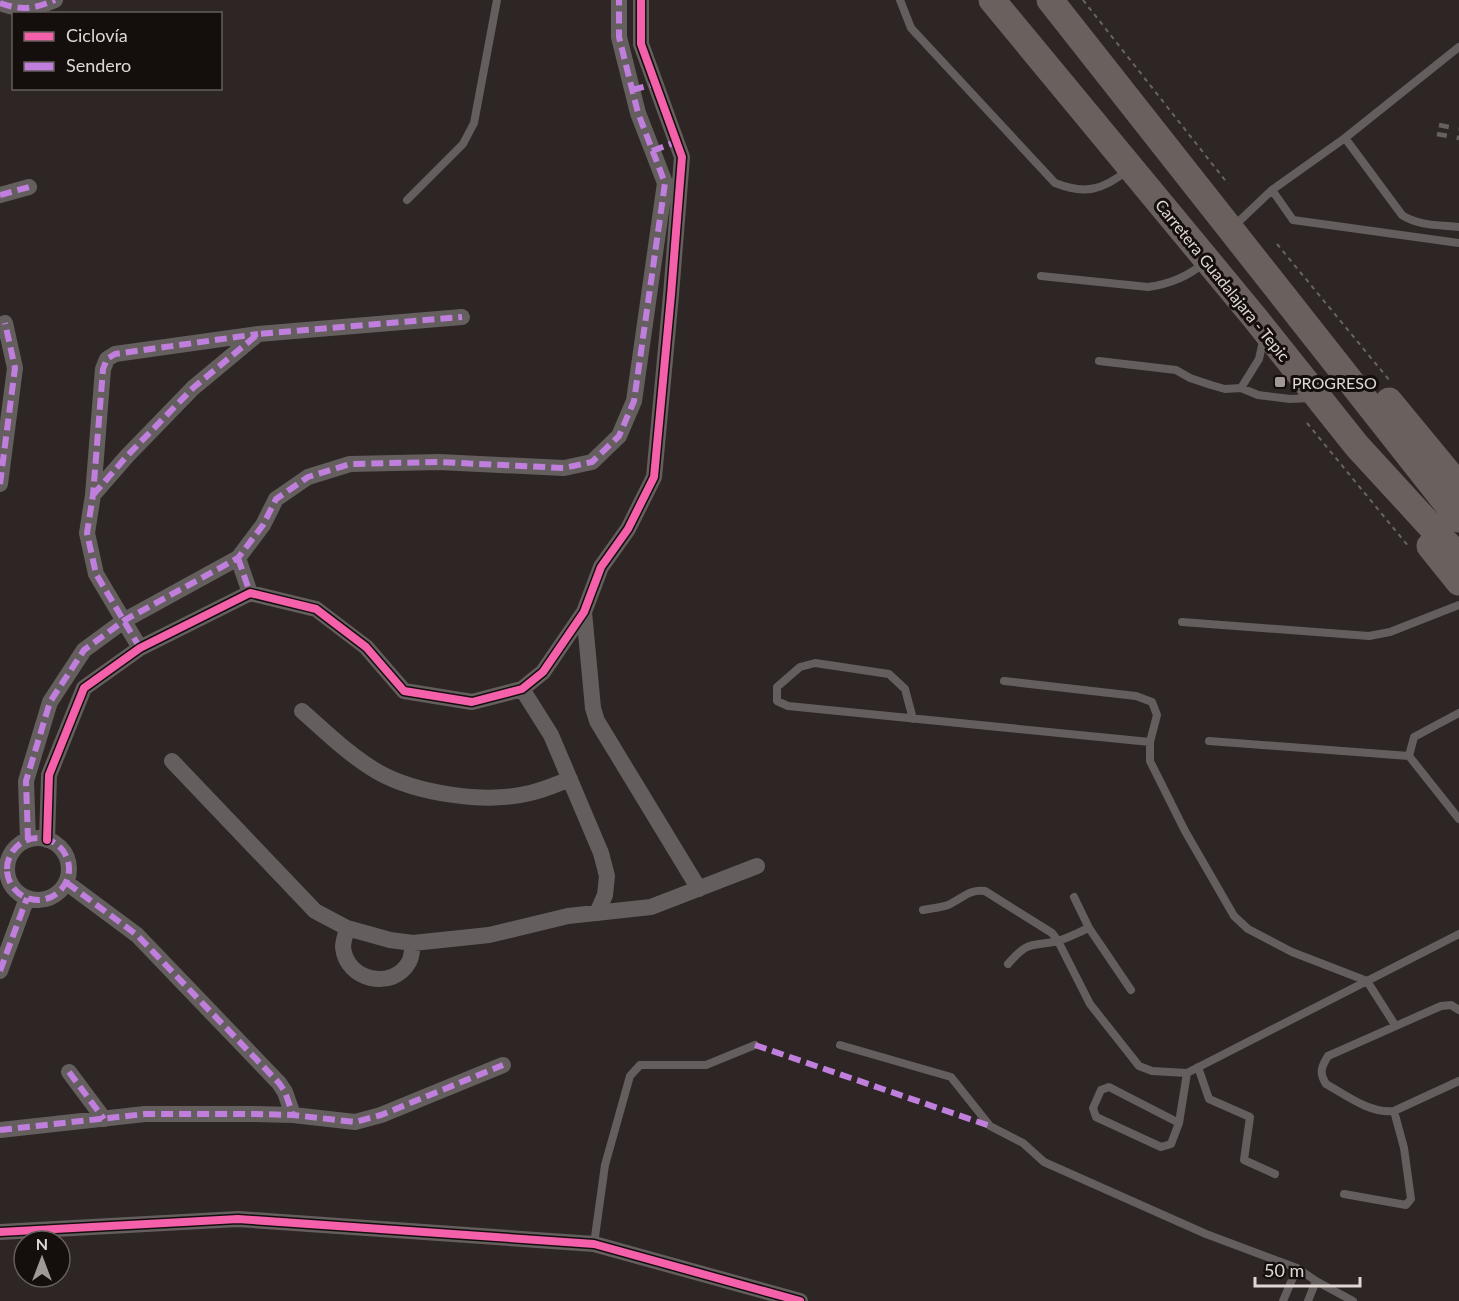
<svg xmlns="http://www.w3.org/2000/svg" width="1459" height="1301" viewBox="0 0 1459 1301" font-family="Lato,sans-serif">
<style>
.lines{fill:none;stroke-linecap:round;stroke-linejoin:round}
.path{stroke:#696463;stroke-width:2;stroke-dasharray:4.5 4.5;stroke-linecap:butt}
.service{stroke:#645f5e;stroke-width:8}
.minor{stroke:#645f5e;stroke-width:16}
.trunk{stroke:#6a605e;stroke-width:27}
.rail{stroke:#676260;stroke-width:4.5;stroke-dasharray:10 10;stroke-linecap:butt}
.quiet{stroke:#c07fdc;stroke-width:6;stroke-dasharray:12 6;stroke-linecap:butt}
.cycleway-casing{stroke:#140e0d;stroke-width:11}
.cycleway{stroke:#f560ab;stroke-width:8}
.poi-dot{fill:#a19997;stroke:#140e0d;stroke-width:2}
.labels{text-anchor:middle;dominant-baseline:central;stroke-width:6;stroke-linejoin:round;paint-order:stroke}
.street-label{font-size:16px;fill:#e0d7d5;stroke:#140e0d}
.poi-label{font-size:16px;fill:#e0d7d5;stroke:#140e0d;text-anchor:start}
</style>
<rect width="100%" height="100%" fill="#2d2624"/>
<g class="lines">
<path class="path" d="M1083,0L1228,184
M1277,244L1390,381
M1307,423L1409,547"/>
<path class="service" d="M900,0L911,28L1055,183C1085,195 1103,190 1128,170
M1345,138L1402,215C1418,226 1441,225 1459,227
M1272,190L1345,138L1459,47
M407,200L463,144L474,123L497,0
M1233,227L1272,190L1293,220L1459,243
M1041,276L1148,287C1170,284 1188,277 1205,262
M1099,361L1176,370L1190,378L1211,385L1225,389L1241,388L1258,395L1290,399L1311,398
M1241,388L1259,359L1264,337
M1182,622L1369,636L1390,632L1459,605
M1004,681L1136,696L1152,702L1157,715L1150,742V761L1185,831L1234,916L1248,929L1292,952L1367,981L1395,1025
M1459,713L1414,737L1409,756L1459,819
M913,719L905,689L889,674L815,663L800,667L777,687V701L788,706L1150,742
M1209,741L1409,756
M1074,897L1089,928
M923,910C931,908 940,908 948,905C962,899 968,889 985,891L1052,933L1058,941L1090,1004L1139,1066L1152,1071L1187,1073L1459,934
M1008,964C1029,940 1030,947 1058,941C1068,938 1079,932 1089,928L1131,990
M1459,1010L1451,1005L1441,1006L1328,1056C1321,1067 1319,1073 1326,1084C1346,1095 1370,1114 1394,1111L1459,1081
M840,1045L951,1077L990,1126L1023,1143L1044,1162L1206,1234L1297,1268L1316,1281L1308,1301
M1198,1067L1209,1099L1250,1117L1244,1160L1275,1174
M1179,1123L1109,1087L1101,1090L1093,1108L1096,1117L1161,1147L1171,1144L1179,1123L1187,1073
M1344,1194L1406,1205L1411,1199L1404,1148L1394,1111
M594,1244L605,1165L630,1076L640,1065H706L755,1045
M1316,1281L1353,1301
M1283,1301L1297,1268"/>
<path class="minor" d="M0,3C22,11 33,9 55,0
M0,195L29,187
M0,484L15,368L5,323
M93,495L127,456L193,388L258,334L462,317
M238,558L250,593
M584,612L593,708L597,721L699,889
M140,648L96,574L87,533L93,495L103,369L107,359L115,354L258,334
M522,689L551,735L601,853L607,876L605,895L597,913
M302,711C326,732 350,756 378,772C417,794 487,804 530,793C544,790 557,784 570,779
M172,761L315,911L347,928L390,940L413,943L489,935L568,916L651,907L757,866
M7 869a31 31 0 1 1 62 0a31 31 0 1 1-62 0Z
M28,840L26,781L50,702L84,650L125,620L238,558L263,525L276,499L308,477L350,464L439,462L564,468L592,462L619,436L634,401L665,183L638,113L619,37V0
M47,840L49,775L84,688L140,648L250,593L316,609L366,647L404,691L472,702L522,689L543,672L584,612L601,567L628,529L654,477L671,295L682,157L641,44V0
M67,883L137,935L279,1083L285,1092L293,1115
M347,928C346,934 343,941 343,947C346,981 393,991 409,962C412,957 412,949 413,943
M0,971L27,898
M69,1072L104,1119
M0,1130L145,1114H255L293,1115L355,1122L381,1115L503,1065
M0,1232L238,1219L594,1244L800,1301"/>
<path class="trunk" d="M992,0L1255,318L1357,446L1459,557
M1050,0L1459,519
M1389,401L1459,486
M1430,546L1459,582"/>
<path class="rail" d="M1439,125L1459,129
M1437,134L1459,138"/>
<path class="quiet" d="M0,3C22,11 33,9 55,0
M632,90L655,84
M652,151L676,142
M0,195L29,187
M0,484L15,368L5,323
M93,495L127,456L193,388L258,334L462,317
M238,558L250,593
M140,648L96,574L87,533L93,495L103,369L107,359L115,354L258,334
M7 869a31 31 0 1 1 62 0a31 31 0 1 1-62 0Z
M28,840L26,781L50,702L84,650L125,620L238,558L263,525L276,499L308,477L350,464L439,462L564,468L592,462L619,436L634,401L665,183L638,113L619,37V0
M67,883L137,935L279,1083L285,1092L293,1115
M0,971L27,898
M755,1045L990,1126
M69,1072L104,1119
M0,1130L145,1114H255L293,1115L355,1122L381,1115L503,1065"/>
<defs>
<path id="cycleway" d="M47,840L49,775L84,688L140,648L250,593L316,609L366,647L404,691L472,702L522,689L543,672L584,612L601,567L628,529L654,477L671,295L682,157L641,44V0
M0,1232L238,1219L594,1244L800,1301"/>
</defs>
<use href="#cycleway" class="cycleway-casing"/>
<use href="#cycleway" class="cycleway"/>
</g>
<rect class="poi-dot" x="1274" y="376" width="12" height="12" rx="3"/>
<g class="labels">
<g class="street-label">
<text transform="translate(1223 280) rotate(51)">Carretera Guadalajara - Tepic</text>
</g>
<g class="poi-label">
<text x="1292" y="382">PROGRESO</text>
</g>
</g>
<rect x="12" y="12" width="210" height="78" fill="#140e0d" stroke="#665e5d" stroke-width="1.5"/>
<rect x="24" y="32" width="30" height="9" fill="#f560ab" stroke="#665e5d" stroke-width="1.5"/>
<text x="66" y="42" font-size="18" fill="#e0d7d5">Ciclovía</text>
<rect x="24" y="62" width="30" height="9" fill="#c07fdc" stroke="#665e5d" stroke-width="1.5"/>
<text x="66" y="72" font-size="18" fill="#e0d7d5">Sendero</text>
<g transform="translate(42 1259)"><circle r="28" fill="#140e0d" stroke="#665e5d" stroke-width="1.5"/>
<path d="M0-4.5L10 22L0 15L-10 22Z" fill="#a19997"/>
<text y="-9" font-size="16" font-weight="bold" text-anchor="middle" fill="#e0d7d5">N</text>
</g>
<path d="M1255 1277v9h105v-9" fill="none" stroke="#e0d7d5" stroke-width="3"/>
<text x="1264" y="1277" font-size="18" fill="#e0d7d5" stroke="#140e0d" stroke-width="4.5" paint-order="stroke">50 m</text>
</svg>
